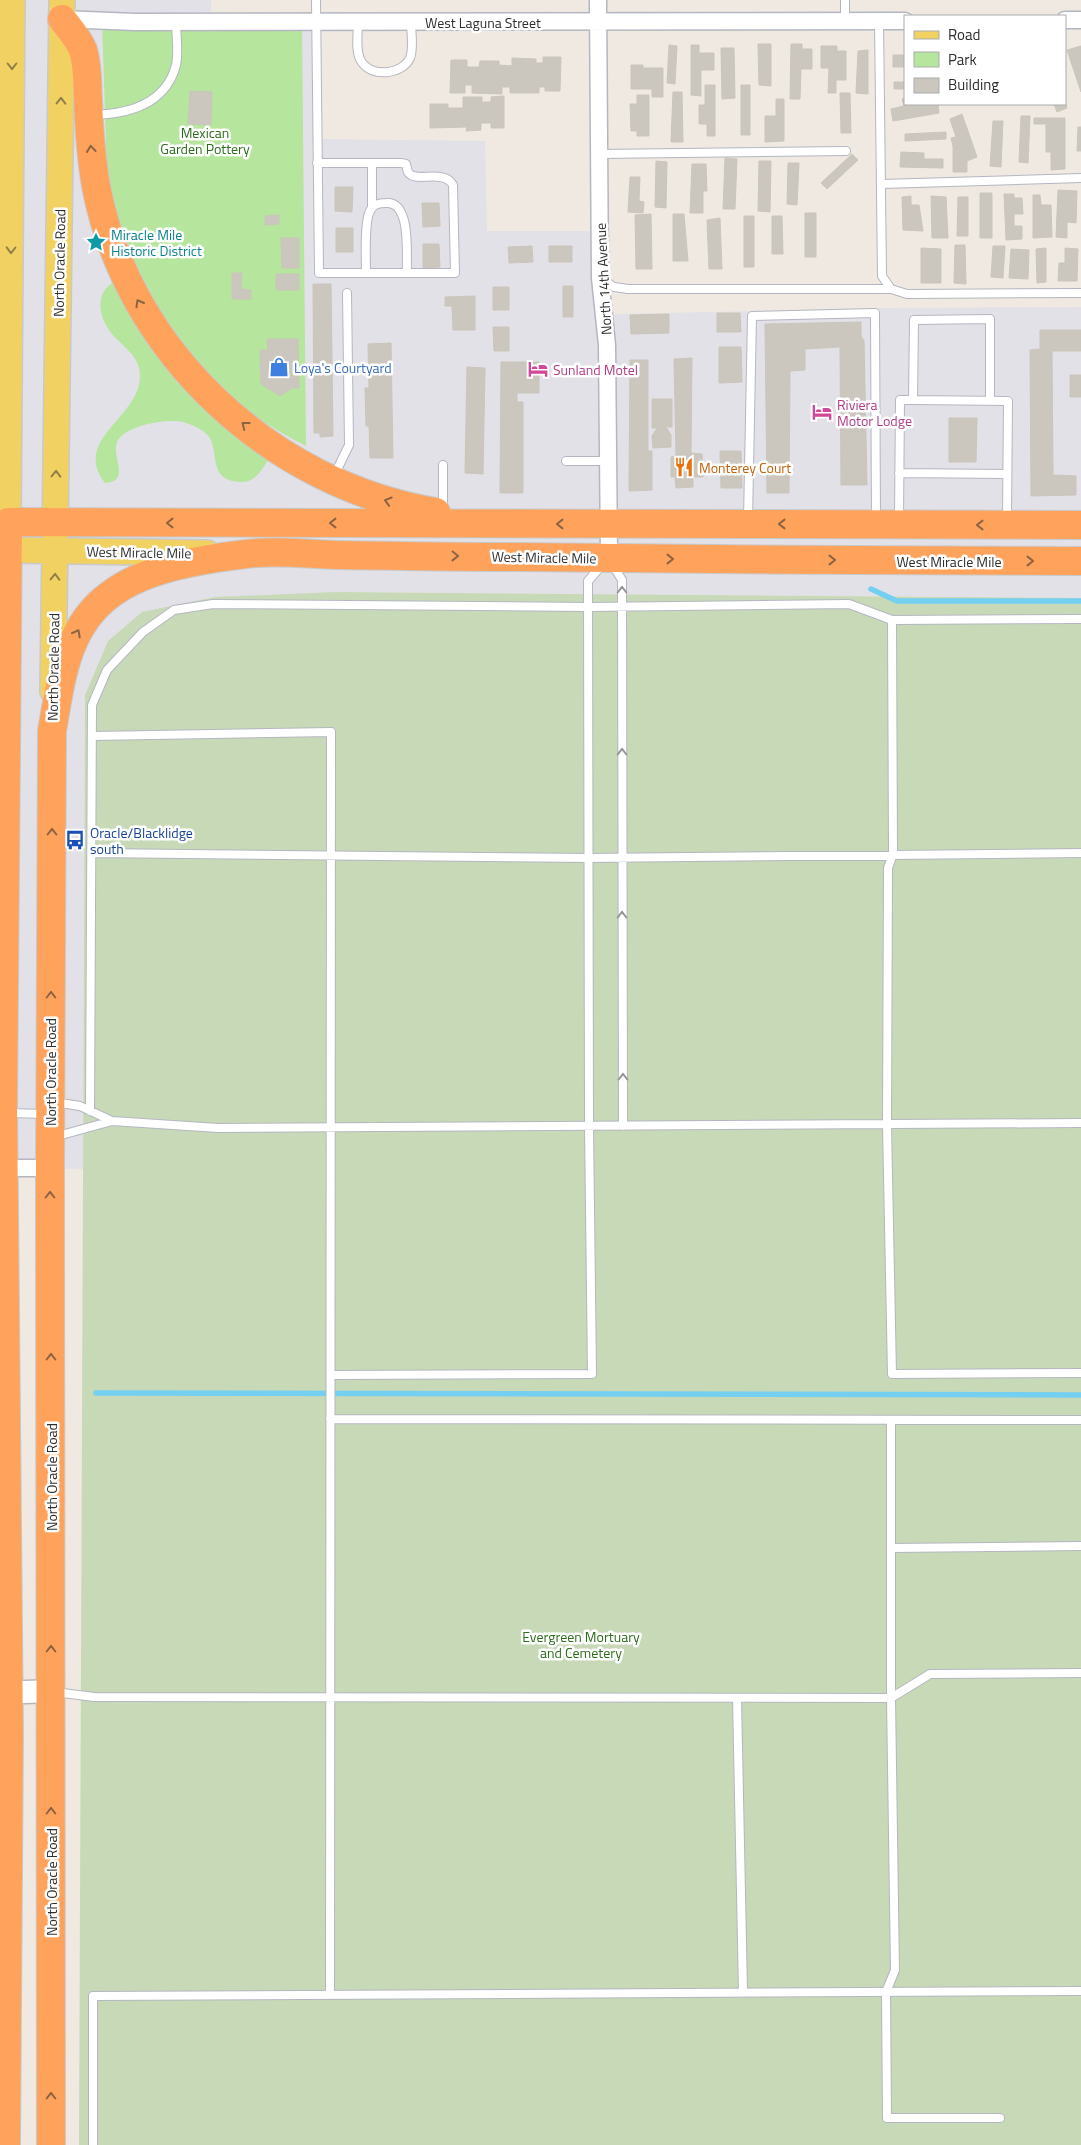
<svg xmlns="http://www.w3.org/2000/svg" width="1081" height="2145" viewBox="0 0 1081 2145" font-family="'Titillium Web',sans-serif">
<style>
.industrial{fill:#e3e1e8}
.green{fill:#b6e59e}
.cemetery{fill:#c8d9b8}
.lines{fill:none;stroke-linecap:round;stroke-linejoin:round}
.stream{stroke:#75cff0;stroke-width:5.5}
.building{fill:#cbc7bf;stroke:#cbc5ba}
.lane-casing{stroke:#b4b7c1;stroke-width:10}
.street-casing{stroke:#b4b7c1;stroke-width:19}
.secondary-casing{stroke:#b4b7c1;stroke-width:25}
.primary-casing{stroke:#c9c9c9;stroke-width:28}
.highway-casing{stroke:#c9c9c9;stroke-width:30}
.lane{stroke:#fff;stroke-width:8}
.street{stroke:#fff;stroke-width:16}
.secondary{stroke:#fff;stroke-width:22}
.primary{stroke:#f2d163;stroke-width:25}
.highway{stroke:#ffa35c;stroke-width:28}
.oneway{stroke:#908048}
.oneway2{stroke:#8c6343}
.oneway3{stroke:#969696}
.labels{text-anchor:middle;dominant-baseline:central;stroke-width:5;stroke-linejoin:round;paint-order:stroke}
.street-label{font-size:14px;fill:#2e2e2e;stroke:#fff}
.park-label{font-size:14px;fill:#2c6e1b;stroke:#fff}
.culture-label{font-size:14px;fill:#0d838f;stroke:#fff;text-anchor:start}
.shop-label{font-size:14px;fill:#366cbe;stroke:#fff;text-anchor:start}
.hotel-label{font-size:14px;fill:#b23c85;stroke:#fff;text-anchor:start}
.food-label{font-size:14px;fill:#c56008;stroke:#fff;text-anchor:start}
.transit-label{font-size:14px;fill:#164399;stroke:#fff;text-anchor:start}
</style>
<rect width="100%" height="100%" fill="#efe9e1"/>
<path class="industrial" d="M0,0H211V22H317L318,139L485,141L487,231H600L604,317L620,314L886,308L1081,307V598L336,592L85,695L83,1169L0,1168Z"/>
<path class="green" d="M102,21L302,22L306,446C271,428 237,407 210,378L133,276L107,174Z
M116,281L270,457C260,473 253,486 233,481C227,480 220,476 218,470C214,461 215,449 211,440C206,430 193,425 183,422C168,418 127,425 118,440C109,455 133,481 105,483C71,439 140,418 140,376C140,354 120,346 109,330C97,313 96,290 116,281Z"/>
<path class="cemetery" d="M336,592L1081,598V2145H79L85,695L108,641L142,612L215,597Z"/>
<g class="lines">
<path class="stream" d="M871,589L897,601H1081
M96,1393L1081,1395"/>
</g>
<path class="building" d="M758,44H771V86L759,85Z
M791,44H802V49H812V69H801L800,99H790Z
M669,45L677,46L675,84L667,83Z
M691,45H699V53H714V70H701V96L691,95Z
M821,46H837V51H846V80H836V93H828L829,68H821Z
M1081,46V92L1067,50Z
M721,48H734L735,98L722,99Z
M868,50V94L856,93L858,51Z
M893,55H905V67H893Z
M543,57H561L560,91H545V87H539V93H510V87H502V94L472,93V85H465V93H450L451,60H467V67H479L480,61H499V65L512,66V58L536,59V63H543Z
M631,65H643V68H663V97H652V89H631Z
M894,82H905V89H894Z
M705,85H715V136H707V124H699V105H705Z
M741,85H750V135H741Z
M190,91L212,92L211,125L188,124Z
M673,92H682L683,142H671Z
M840,93H850L851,133H841Z
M637,95H649V136H637V131H631L630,104H637Z
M504,96V128H491V123H481V130L466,131L467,127L430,128V104H448V108H463V97H482V102H491V97Z
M905,98V104H938L939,113L893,121L891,109L904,106L902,99Z
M776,99H784V141L765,142V116H776Z
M1065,101L1067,108L1057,112L1054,104H1065Z
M962,114L977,157L967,161V172H953V146L951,138L956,137L950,119Z
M1021,116H1030L1028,163L1019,162Z
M1034,118H1065V169L1051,170V152H1046V124H1034Z
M993,121H1003L1001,167L990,166Z
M1078,127H1081V151H1077Z
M946,132V139L905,141V134Z
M901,152L924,153V159H943V168L900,167Z
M852,154L858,160L827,189L821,183Z
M725,158L737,159L735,209H723Z
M656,161L667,162L666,208L655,207Z
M759,161H771L770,212L758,211Z
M788,163H799L797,205L787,204Z
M692,164H706L707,191H703V213H690Z
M630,177H640L639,201L644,202L643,213L628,212Z
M335,187H353L352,212L335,211Z
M1058,190L1077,191L1076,223L1067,222V238L1056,237Z
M980,193H992V238H980Z
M1004,194H1014V198H1022L1023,214H1014V226H1022V239L1006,240Z
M1033,195H1040L1041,205H1051L1052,237L1033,238Z
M911,196V205H919L923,231L903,230L902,197Z
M931,196L946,197L948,238H932Z
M958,197H968V236H957Z
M422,203H439L440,226L423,227Z
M805,213H816V257H805Z
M651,214L652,269H636L635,215Z
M673,214H684L688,261H673Z
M279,215V224L265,225V216Z
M744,216H754V267H744Z
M772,216H782L783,254H772Z
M720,218L722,269H709L707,220Z
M336,228H353V252H336Z
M281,238H299V268H282Z
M423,244H439L440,267L423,268Z
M955,245H965L966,284L954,283Z
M532,246L533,262L509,263L508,247Z
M549,246H572V262H549Z
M993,246H1005L1003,278L991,277Z
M921,248L941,249V283H921Z
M1046,248V282L1037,283L1036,249Z
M1065,248L1078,249L1077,281H1058L1059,263H1065Z
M1011,249L1029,250L1028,279L1009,278Z
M232,273H242L241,289L251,290V299H232Z
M276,274H299V290H276Z
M313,284H331L333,436L320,437V433H314Z
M563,286H573V317H563Z
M493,287H509V310H493Z
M475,296V330H453L452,306H445V297Z
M717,313H740L741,332H717Z
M669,314V333L631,334L630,315Z
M861,322V336L864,341L867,485H841L840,347L805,349V370L790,371L789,493H767L765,324Z
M493,327H509V351H494Z
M1040,330H1081V351H1052L1053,475L1076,476V495L1031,496L1030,350L1040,349Z
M267,339H298L299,388H292L280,396L261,384L260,350H268Z
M391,343L393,458H370L369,426H366L365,388H369L368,344Z
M719,347H741L742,382L719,383Z
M692,358L691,453L702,454L703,477H693V487L676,488L675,477H671V457L676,456L674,359Z
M630,360H648V451H652V490L629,491Z
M501,362H539V393H517V402H523V493H500Z
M467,367L485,368L483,474L465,473Z
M1070,375H1081V397H1070Z
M652,399H672V427H666L671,435V447L653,448L652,436L657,428H652Z
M949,418H977L976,462H949Z
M720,451H741L742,488H721Z"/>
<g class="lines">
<defs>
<path id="lane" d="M316,0L319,273H407C406,256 412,201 386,203C379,203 373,204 370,211C364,222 366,260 366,273
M845,0V21
M879,21L882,276L891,289L907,294L1081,293
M358,22C358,34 355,51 361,61C371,78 402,75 410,58C414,49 411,32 411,22
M93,115C129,114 166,104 176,65C179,52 176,35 176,22
M599,154L846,151
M317,163H401L406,164C407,167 407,170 408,172C415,184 443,168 453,185L455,273H407
M372,163V208
M881,184L1081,178
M601,278L614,287L628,289H891
M913,400L914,320L990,319V401
M566,461H608
M899,473L1007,474
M334,476L349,445L347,293
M443,511V465
M899,519L900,400H913L1008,401L1007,520
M748,520L752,316L875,313L876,520
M612,564L622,580L623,1126
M892,620L893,854L888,868L887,1125L892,1374L1081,1373
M93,736L331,732L330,1994
M92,853L589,858L1081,853
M54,1102L80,1106L112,1121L54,1137
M90,1111L92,705L107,670L143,632L174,610L213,604L589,607L849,604L892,620L1081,619
M8,1113L47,1114
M112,1121L218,1128L1081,1123
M331,1375L592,1374L589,1126L588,589V581L602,565
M330,1419L1081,1420
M891,1420V1698L895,1970L886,1992L887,2118H1000
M891,1548L1081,1546
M55,1692L94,1697L891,1698L930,1674L1081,1673
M737,1698L743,1992
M93,2145V1996L1081,1991"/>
<path id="street" d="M598,0L600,278L607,345L609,558
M62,19L135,22L905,21
M1065,20H1081
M0,1168H50"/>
<path id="secondary" d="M0,1693L51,1691"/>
<path id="primary" d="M8,522L12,0
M7,550L207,553
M53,691L62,0"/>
<path id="highway" d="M62,19C70,29 78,38 83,50C88,66 87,83 88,99C89,128 91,157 96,186C127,351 271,485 436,512
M6,2145L9,1733L3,1105L8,522L1081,525
M51,2145L50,1168L52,731C61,680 66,626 111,594C145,568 203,559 246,554C275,550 307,554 336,555C397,556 458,557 518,557C706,560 893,560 1081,561"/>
</defs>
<use href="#lane" class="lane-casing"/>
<use href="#street" class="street-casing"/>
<use href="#secondary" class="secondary-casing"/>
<use href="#primary" class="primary-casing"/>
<use href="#highway" class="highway-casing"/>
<use href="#lane" class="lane"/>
<use href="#street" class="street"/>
<use href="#secondary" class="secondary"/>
<use href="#primary" class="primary"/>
<use href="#highway" class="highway"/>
</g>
<defs><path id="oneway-chevron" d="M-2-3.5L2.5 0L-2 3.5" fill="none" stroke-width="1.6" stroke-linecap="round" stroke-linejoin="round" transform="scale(1.25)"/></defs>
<g class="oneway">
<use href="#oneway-chevron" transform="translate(12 66) rotate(90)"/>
<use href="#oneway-chevron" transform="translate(61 101) rotate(-89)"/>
<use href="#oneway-chevron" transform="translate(11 250) rotate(91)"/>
<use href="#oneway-chevron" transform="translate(56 474) rotate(-89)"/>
<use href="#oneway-chevron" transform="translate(55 577) rotate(-89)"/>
</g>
<g class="oneway2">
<use href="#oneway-chevron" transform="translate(91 149) rotate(-96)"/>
<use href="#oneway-chevron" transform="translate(139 303) rotate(-120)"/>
<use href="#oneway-chevron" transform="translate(245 425) rotate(-142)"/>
<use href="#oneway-chevron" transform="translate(388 501) rotate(-163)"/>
<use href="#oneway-chevron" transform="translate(170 523) rotate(-180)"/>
<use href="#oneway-chevron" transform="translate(333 523) rotate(-180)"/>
<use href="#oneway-chevron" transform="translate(560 524) rotate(180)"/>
<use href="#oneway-chevron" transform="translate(782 524) rotate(180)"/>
<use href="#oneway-chevron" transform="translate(980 525) rotate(180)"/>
<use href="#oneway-chevron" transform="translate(455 556) rotate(1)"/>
<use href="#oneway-chevron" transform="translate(670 559)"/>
<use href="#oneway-chevron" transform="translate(832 560)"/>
<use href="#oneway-chevron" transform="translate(1030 561)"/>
<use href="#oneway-chevron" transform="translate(77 633) rotate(-62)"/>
<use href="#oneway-chevron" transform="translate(52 832) rotate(-90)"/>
<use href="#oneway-chevron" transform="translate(51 995) rotate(-90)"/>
<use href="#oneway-chevron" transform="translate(50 1195) rotate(-90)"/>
<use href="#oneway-chevron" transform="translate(51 1357) rotate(-90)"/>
<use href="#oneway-chevron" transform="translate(51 1649) rotate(-90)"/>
<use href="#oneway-chevron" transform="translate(51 1811) rotate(-90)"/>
<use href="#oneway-chevron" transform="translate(51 2096) rotate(-90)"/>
</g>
<g class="oneway3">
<use href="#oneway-chevron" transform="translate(622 590) rotate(-90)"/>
<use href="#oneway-chevron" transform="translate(622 752) rotate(-90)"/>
<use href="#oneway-chevron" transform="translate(622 915) rotate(-90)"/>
<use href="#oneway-chevron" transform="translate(623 1077) rotate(-90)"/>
</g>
<defs>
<symbol id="sight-bare" viewBox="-9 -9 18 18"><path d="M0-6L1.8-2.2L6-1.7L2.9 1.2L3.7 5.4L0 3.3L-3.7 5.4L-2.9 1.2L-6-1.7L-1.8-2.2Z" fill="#0f9aa8" stroke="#fff" stroke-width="2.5" paint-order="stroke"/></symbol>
<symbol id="shop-bare" viewBox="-9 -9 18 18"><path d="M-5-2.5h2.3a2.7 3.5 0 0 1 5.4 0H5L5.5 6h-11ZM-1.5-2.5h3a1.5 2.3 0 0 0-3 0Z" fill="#3f7fe0" stroke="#fff" stroke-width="2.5" paint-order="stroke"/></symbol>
<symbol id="hotel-bare" viewBox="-9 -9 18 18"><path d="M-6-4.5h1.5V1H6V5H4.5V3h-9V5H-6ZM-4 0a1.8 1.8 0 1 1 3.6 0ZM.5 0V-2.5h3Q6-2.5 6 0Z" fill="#d1479c" stroke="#fff" stroke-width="2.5" paint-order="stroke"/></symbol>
<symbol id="restaurant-bare" viewBox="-9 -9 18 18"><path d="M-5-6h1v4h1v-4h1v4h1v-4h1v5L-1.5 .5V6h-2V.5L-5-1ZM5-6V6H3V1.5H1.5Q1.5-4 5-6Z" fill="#e8710a" stroke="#fff" stroke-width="2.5" paint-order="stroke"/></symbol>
<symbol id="bus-bare" viewBox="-9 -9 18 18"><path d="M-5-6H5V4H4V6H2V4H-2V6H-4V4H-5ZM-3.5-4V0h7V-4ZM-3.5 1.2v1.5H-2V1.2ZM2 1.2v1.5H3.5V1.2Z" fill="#1a4fb4" stroke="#fff" stroke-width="2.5" paint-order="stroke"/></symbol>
</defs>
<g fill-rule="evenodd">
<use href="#sight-bare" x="82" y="228" width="28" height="28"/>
<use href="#shop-bare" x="265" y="353" width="28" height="28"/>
<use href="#hotel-bare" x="524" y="355" width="28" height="28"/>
<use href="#hotel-bare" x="808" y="398" width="28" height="28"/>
<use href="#restaurant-bare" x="670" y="453" width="28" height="28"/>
<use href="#bus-bare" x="61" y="826" width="28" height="28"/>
</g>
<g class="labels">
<g class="street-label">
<text x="483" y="22">West Laguna Street</text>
<text transform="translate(59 263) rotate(-89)">North Oracle Road</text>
<text transform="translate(603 279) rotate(-93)">North 14th Avenue</text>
<text transform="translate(139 552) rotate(1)">West Miracle Mile</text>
<text transform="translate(544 557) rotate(1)">West Miracle Mile</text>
<text x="949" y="561">West Miracle Mile</text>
<text transform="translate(53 667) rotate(-89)">North Oracle Road</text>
<text transform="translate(50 1072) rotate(-90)">North Oracle Road</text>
<text transform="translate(51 1477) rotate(-90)">North Oracle Road</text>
<text transform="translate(51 1882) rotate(-90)">North Oracle Road</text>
</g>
<g class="park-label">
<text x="205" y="132">Mexican<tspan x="205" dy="16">Garden Pottery</tspan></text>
<text x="581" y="1636">Evergreen Mortuary<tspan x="581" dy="16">and Cemetery</tspan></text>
</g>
<g class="culture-label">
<text x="111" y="234">Miracle Mile<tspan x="111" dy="16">Historic District</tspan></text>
</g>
<g class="shop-label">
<text x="294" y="367">Loya's Courtyard</text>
</g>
<g class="hotel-label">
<text x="553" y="369">Sunland Motel</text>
<text x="837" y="404">Riviera<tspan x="837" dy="16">Motor Lodge</tspan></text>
</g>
<g class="food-label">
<text x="699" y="467">Monterey Court</text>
</g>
<g class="transit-label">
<text x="90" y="832">Oracle/Blacklidge<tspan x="90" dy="16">south</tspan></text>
</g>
</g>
<rect x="904" y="15" width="162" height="90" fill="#ffffff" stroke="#ababab"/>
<rect x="914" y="31" width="25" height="8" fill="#f2d163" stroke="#ababab"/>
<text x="948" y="40" font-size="15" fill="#2e2e2e">Road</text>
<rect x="914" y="52" width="25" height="15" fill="#b6e59e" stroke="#ababab"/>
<text x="948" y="65" font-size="15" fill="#2e2e2e">Park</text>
<rect x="914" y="78" width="25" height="15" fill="#cbc7bf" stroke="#ababab"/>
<text x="948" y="90" font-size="15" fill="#2e2e2e">Building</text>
</svg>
